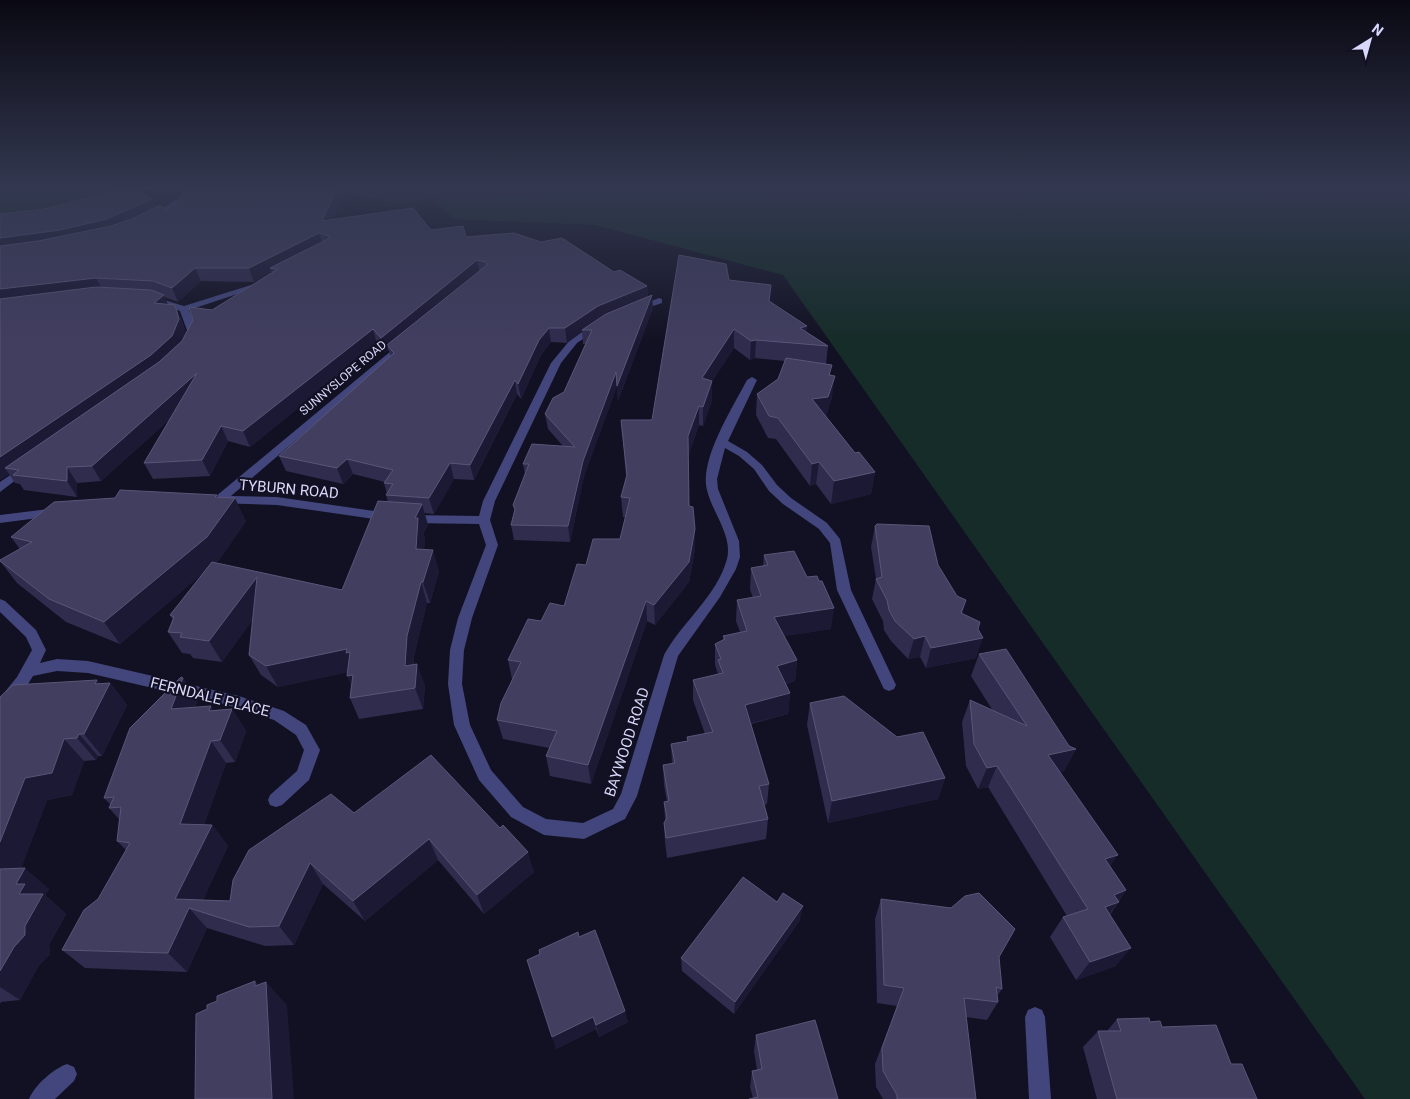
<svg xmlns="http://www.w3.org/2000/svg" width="1410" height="1099" viewBox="0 0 1410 1099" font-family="Roboto,sans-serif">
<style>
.green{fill:#152c28}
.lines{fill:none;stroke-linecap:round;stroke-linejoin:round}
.stream{fill:#162e48;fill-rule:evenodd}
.minor{fill:#42467c;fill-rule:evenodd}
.wall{fill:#2f2c4e;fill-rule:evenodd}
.shaded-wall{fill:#1c1935}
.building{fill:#413e60;stroke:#595678}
.labels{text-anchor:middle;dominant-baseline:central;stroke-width:4.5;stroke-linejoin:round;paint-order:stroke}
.far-street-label{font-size:12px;fill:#d8d8fa;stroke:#121123}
.street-label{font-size:15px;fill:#d8d8fa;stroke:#121123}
</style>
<rect width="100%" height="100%" fill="#121123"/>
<path class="green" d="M0,188H147L70,206L0,214Z
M326,188H507L496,196L620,188H1410V1099H1365L783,275L595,225L454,219L433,199L396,203Z"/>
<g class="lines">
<path class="stream" d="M95,188H104L29,204L0,205V203L29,202Z"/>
<path class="minor" d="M141,188H153L124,196L121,194Z
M185,188H191L182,201L156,220H150V216L177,199Z
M251,285L258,287L189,310L198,333L192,342L189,343L184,340L188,333L180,311L147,299L151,296L184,306Z
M659,298L662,299V303L638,311L634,308Z
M596,323L599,324V328L577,343L561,363L495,501L490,520L498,545L472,618L464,650L462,684L470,725L491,770L523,807L546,819L583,823L613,809L621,794L664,655C682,622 717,596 727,559C733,536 712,512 707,490C699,460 733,407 747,380L752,377L757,380L728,441L747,452L762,465L777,485L791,498L827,523L840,539L851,590L896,685L894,689L889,691L884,689L882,685L837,590L830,543L819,529L783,504L769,491L754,469L739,456L725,448L717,479L718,489L739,541L740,557L736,569L720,597L678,656L637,796L625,819L584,839L544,835L511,817L479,780L454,725L448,684L450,650L458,618L486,545L479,524L410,523L404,519L410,515L479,516L483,501L551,363L570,340Z
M403,341L408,344L406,346L231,496L277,497L388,513L394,517L392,520L388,521L277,505L215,503L213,500L215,497Z
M25,465L29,466L31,468L29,470L0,492V482Z
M57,508L61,509L63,512L61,515L0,523V515Z
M0,599L5,601L36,630L46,650L40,663L57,659L88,661L239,696L284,711L306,725L320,750L309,780L282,805L276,807L270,805L268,800L270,795L297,771L304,750L296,735L274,720L239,708L88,673L57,671L33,676C25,689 15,708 0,713V698L17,677L32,650L26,637L0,612Z
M1035,1007L1042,1010L1045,1017L1051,1099H1029L1025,1017L1028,1010Z
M67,1064L74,1067L77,1074L74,1081L55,1099H29C35,1085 53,1069 67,1064Z"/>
</g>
<path class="wall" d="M194,188H339L342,199L332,220L431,230L466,237L614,272L647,286L648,297L653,308L618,401L617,386L584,476L570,542L514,540L511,525L515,512L513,505L525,474L523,464L563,446L548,429L545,414L564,392L586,344H583L582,332L567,343L551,342L541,355L521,399L517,394L474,480L454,479L434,514L424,513L428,525L423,534L425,538L424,550L439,571L430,603H427L414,656V664L425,685L423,709L359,719L350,698L351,686L348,672L278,687L261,675L249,655L253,619L222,662L193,658L190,654L182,653L168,632L173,620L170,615L204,572L120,644L66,622L17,583L0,561L20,549L11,537L218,497L246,521L219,560L215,563L342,590L388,502L386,495L387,494L384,483L385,482L353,474L343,484L286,471L279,456L391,357L388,349L385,352L377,344L250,447L228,441L210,476L153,479L144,463L170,419L101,481L77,483V497L24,490L20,484L15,483L9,474L0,480V214L156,207L168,211ZM269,274L186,333L181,319L168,305L164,297L178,302L201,281L254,282Z
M729,280L770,302L807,326L806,332L828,346L826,364L831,375L832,397L826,416L855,453L875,472L871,494L831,504L816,484L810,486L776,439L768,438L756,415L757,394L778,379L785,361L755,358L750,360L734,348L712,381V400L703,426L699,425L688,456L689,506L695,529V549L689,582L655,625L647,621L591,784L550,776L546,756L549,748L503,739L497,720L512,679L508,660L541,621L564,606L586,565L620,539L626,517H623L621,497L626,476L621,420H652Z
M875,526L938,565L957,596L966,600L962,614L978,629L976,658L926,668L920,657L908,659L891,641L884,630L883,621L872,599L876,579L871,547Z
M764,555L831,629L784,636L797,660L795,681L786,684L790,693L788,714L751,724L769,784L767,804L764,805L768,819L766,839L667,858L665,842L664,823L665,820L664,802H667L664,785L663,765L672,764L671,744L687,741V737L705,734L693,700V680L718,674L715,665V644L723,640V636L740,632L736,621L737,600L753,598L750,589L751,568L763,566Z
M979,654L1069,746L1076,749L1064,771L1060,772L1110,866L1126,890L1110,915L1116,966L1076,980L1050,937L1063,917L1067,916L988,787L978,789L966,766L962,722L970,700L993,711L971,676Z
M183,678L198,700L195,707L214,710L232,709L246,731L235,762L226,763L204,825H212L228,846L203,900L230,901L354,813L534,872L484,914L438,860L365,921L323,884L294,945L265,946L207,928L187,972L85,968L62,950L98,899L126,850L117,841L119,819L109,808L110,804L104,798Z
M110,683L127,705L102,756H98L96,760L84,761L72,795L47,800L21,868L49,889L45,895L66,914L49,945L50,954L39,965L20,1000L1,1002L0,1004V697L100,684Z
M810,703L945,778L938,799L828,823L807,725Z
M881,899L999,957L1002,989L997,996L998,1002L987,1020L966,1017L976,1099H883L876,1087L875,1064L897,1006L877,1003L875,919Z
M800,920L734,1014L682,971L681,958Z
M579,937L628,1022L599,1037L596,1029L556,1049Z
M1117,1019L1150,1022L1162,1027L1231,1064L1257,1099H1097L1083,1047L1098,1031H1107Z
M756,1035L838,1099L753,1098L750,1087L752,1071L757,1070L754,1051Z"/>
<path class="shaded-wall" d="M338,188H339L342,199L325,234L322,221Z
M152,199L158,211L113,232L0,252V238Z
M319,233L323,246L278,269L270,268L272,273L254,282L249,268Z
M477,260L480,274L387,345L388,349L385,352L381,338Z
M195,268L201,281L178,302L172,288Z
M96,278L103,291L0,304V289Z
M647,286L648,299L582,330V332L567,343L565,328L598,306Z
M164,295L170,309L154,303Z
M652,295L653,308L618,401L617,386Z
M175,305L186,333L178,350L5,468L9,474L0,480V457Z
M807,326L805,344L800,328Z
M549,328L551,342L541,355L521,399L518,384L539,340Z
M373,329L377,344L250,447L243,431Z
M734,329V348L702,397V378Z
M756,340L755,358L750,360L751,341Z
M616,372L617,386L584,476L570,542L568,526L583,461Z
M197,373L204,388L101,481L92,466Z
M835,376L832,397L826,418L812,399Z
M515,380L517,394L474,480L470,465Z
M712,381V400L703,426V407Z
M699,406V425L688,456V436Z
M221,426L228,441L210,476L202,460Z
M347,459L353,474L343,484L337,468Z
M819,462L816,484L810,486L812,464Z
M450,463L454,479L434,514L429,498Z
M67,467L77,483V497L67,481Z
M875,472L871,494L831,504L834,481Z
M217,495L226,511L235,498L246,521L219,560L120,644L104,622Z
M422,504L428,525L423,534L425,538L423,570L416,549L415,518Z
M695,529V549L689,582L655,625L654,605Z
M433,550L439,571L430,603L423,582Z
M257,577L268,598L222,662L209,641Z
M421,582L427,603L414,656L412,686L405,666L407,636Z
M646,601L647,621L591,784L588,765Z
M834,608L831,629L773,638L774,617Z
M925,636L920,657L908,659L914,639Z
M983,638L976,658L926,668L931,648Z
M347,649L350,652L354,671L278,687L266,666Z
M797,660L795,681L775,686L777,666Z
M417,664L425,685L423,709L415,688Z
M353,675L356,697L347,676Z
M183,678L198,700L186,731L171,709Z
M97,680L106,691L110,683L127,705L102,756L84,734L95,684Z
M790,693L788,714L744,725L745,705Z
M211,706L225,728L232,709L246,731L235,762L220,740L209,711Z
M79,734L98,756L96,760L77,738Z
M64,739L84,761L72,795L47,800L13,890L0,879V842L25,778Z
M211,741L226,763L197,845L180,824Z
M1076,749L1064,771L1037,777L1048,755Z
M997,766L988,787L978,789L987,768Z
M945,778L938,799L828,823L832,801Z
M212,825L228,846L198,911L189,908L207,928L187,972L168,953L175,899Z
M429,839L438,860L365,921L353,901Z
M528,852L534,872L484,914L477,895Z
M1118,855L1104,875L1105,859Z
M310,863L323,884L294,945L279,926Z
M25,868L49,889L45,895L66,914L49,945L50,954L39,965L20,1000L0,987V971L16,884Z
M1126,890L1104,922L1091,927L1114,895Z
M803,906L800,920L734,1014L735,1002Z
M1131,948L1116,966L1076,980L1090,962Z
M255,981L266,993V982L287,1005L294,1099H272L255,986Z
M625,1011L628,1022L599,1037L596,1025Z
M593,1017L596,1029L556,1049L552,1037Z"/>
<path class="building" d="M127,188H137L152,199L107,219L60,230L0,238V214L45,209Z
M194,188H338L322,221L413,208L431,230L463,226L466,237L514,233L541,242L562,238L614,272L620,270L647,286L598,306L565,328H549L539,340L518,384L515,380L470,465L450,463L429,498L386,495L393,484L384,483L393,470L347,459L337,468L279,456L394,353L387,345L487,265L486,262L477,260L381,338L373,329L243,431L221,426L202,460L144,463L197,373L92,466L67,467V481L13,475L19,470L5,468L159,362L182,341L193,320L189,307L212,310L278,269L270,268L328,239L329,236L319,233L249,268H195L172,288L153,281L96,278L0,289V246L38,241L111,226L134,218L160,205L168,211Z
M679,255L726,264L729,280L771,285L769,301L807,326L800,328L828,346L756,340L751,341L734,329L702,378L712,381L703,407L699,406L688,436L689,506L693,507L695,529L689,562L654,605L646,601L588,765L546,756L557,731L497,720L501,703L521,662L508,660L528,619L541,621L550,603L564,606L577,564L586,565L593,539H620L630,498L621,497L627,475L621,420H652Z
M96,287L151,290L164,295L154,303L175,305L179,319L172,336L151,355L0,457V299Z
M652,295L617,386L616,372L583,461L568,526L511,525L515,509L513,505L529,464H523L532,444L575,447L545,414L553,398L564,392L592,330H582L606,314Z
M786,358L832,365L829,375L835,376L828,397L812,399L855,453L859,452L875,472L834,481L819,462L812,464L778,418L769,416L757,394L778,379Z
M120,490L217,495L215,497L235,498L207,537L104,622L49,599L0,561V560L32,542L11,537L54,502L115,498Z
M378,501L422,504L415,518H418L416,549L433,550L423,582H421L407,636L405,666L417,664L415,688L350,698L353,675L347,676L350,652L346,653L347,649L266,666L249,655L257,577L209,641L180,637L182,633L168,632L174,617L170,615L212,562L342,590Z
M877,524L929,526L938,565L957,596L966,600L961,613L980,622L978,629L983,638L931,648L925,636L914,639L895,621L889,610L887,600L876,579L882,577L875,526Z
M794,551L807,577L817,576L819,581H822L834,608L774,617L797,660L777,666L790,693L745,705L769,784L759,786L768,819L666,838L664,823L667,818L664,802L669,801L663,765L675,763L671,744L688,741L687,737L713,732L693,680L723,673L718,660L721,659L715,644L725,639L723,636L747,631L737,600L761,596L751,568L768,565L764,555Z
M1006,649L1069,746L1076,749L1048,755L1118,855L1105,859L1126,890L1114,895L1119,902L1105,907L1131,948L1090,962L1063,917L1088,909L997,766L987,768L974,744L970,700L1027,726L979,654Z
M181,677L183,678L171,709L211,706L209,711L232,709L220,740L211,741L180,824L212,825L175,899L230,901L233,880L249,850L331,794L354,813L431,755L500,828L503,825L528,852L477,895L429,839L353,901L310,863L279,926L249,927L189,908L168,953L62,950L84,910L98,899L130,843L117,841L121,807L109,808L114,797L104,798L130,728Z
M97,680L95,684L110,683L84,734H79L77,738L64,739L52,773L25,778L0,842V697L13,685Z
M844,696L897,737L923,732L945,778L832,801L810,703Z
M25,868L16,884H25L19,894H43L25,926V935L14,947L0,971V869Z
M743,877L777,902L783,893L803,906L735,1002L681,958Z
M979,893L1015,929L999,957L1002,989L996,987L998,1002L964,998L976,1099H897V1095L883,1071L882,1048L904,988L884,985L881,899L951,908L965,896Z
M595,930L625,1011L596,1025L593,1017L552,1037L527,960L540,954L539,950L578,932L579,937Z
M255,981V986L266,982L272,1099H195L196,1014L207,1009V1005L217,1001V996Z
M1149,1018L1150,1022L1160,1021L1162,1027L1216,1025L1231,1064H1242L1257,1099H1117L1098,1031H1121L1117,1019Z
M815,1020L838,1099H749L758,1097L752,1071L762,1069L756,1035Z"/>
<linearGradient id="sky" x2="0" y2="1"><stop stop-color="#0a0913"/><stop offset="0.55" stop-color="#333850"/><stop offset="1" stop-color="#333850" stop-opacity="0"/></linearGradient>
<rect width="1410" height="342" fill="url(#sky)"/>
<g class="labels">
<g class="far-street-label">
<text transform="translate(343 378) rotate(-40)">SUNNYSLOPE ROAD</text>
</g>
<g class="street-label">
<text transform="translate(289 489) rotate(5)">TYBURN ROAD</text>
<text transform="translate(210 697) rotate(14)">FERNDALE PLACE</text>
<text transform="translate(627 742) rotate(-72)">BAYWOOD ROAD</text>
</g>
</g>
<g transform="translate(1370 40) rotate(37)" stroke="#121123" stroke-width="4" paint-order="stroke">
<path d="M0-4L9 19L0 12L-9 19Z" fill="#d8d8fa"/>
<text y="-8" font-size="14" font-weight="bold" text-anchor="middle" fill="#d8d8fa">N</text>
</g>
</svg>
